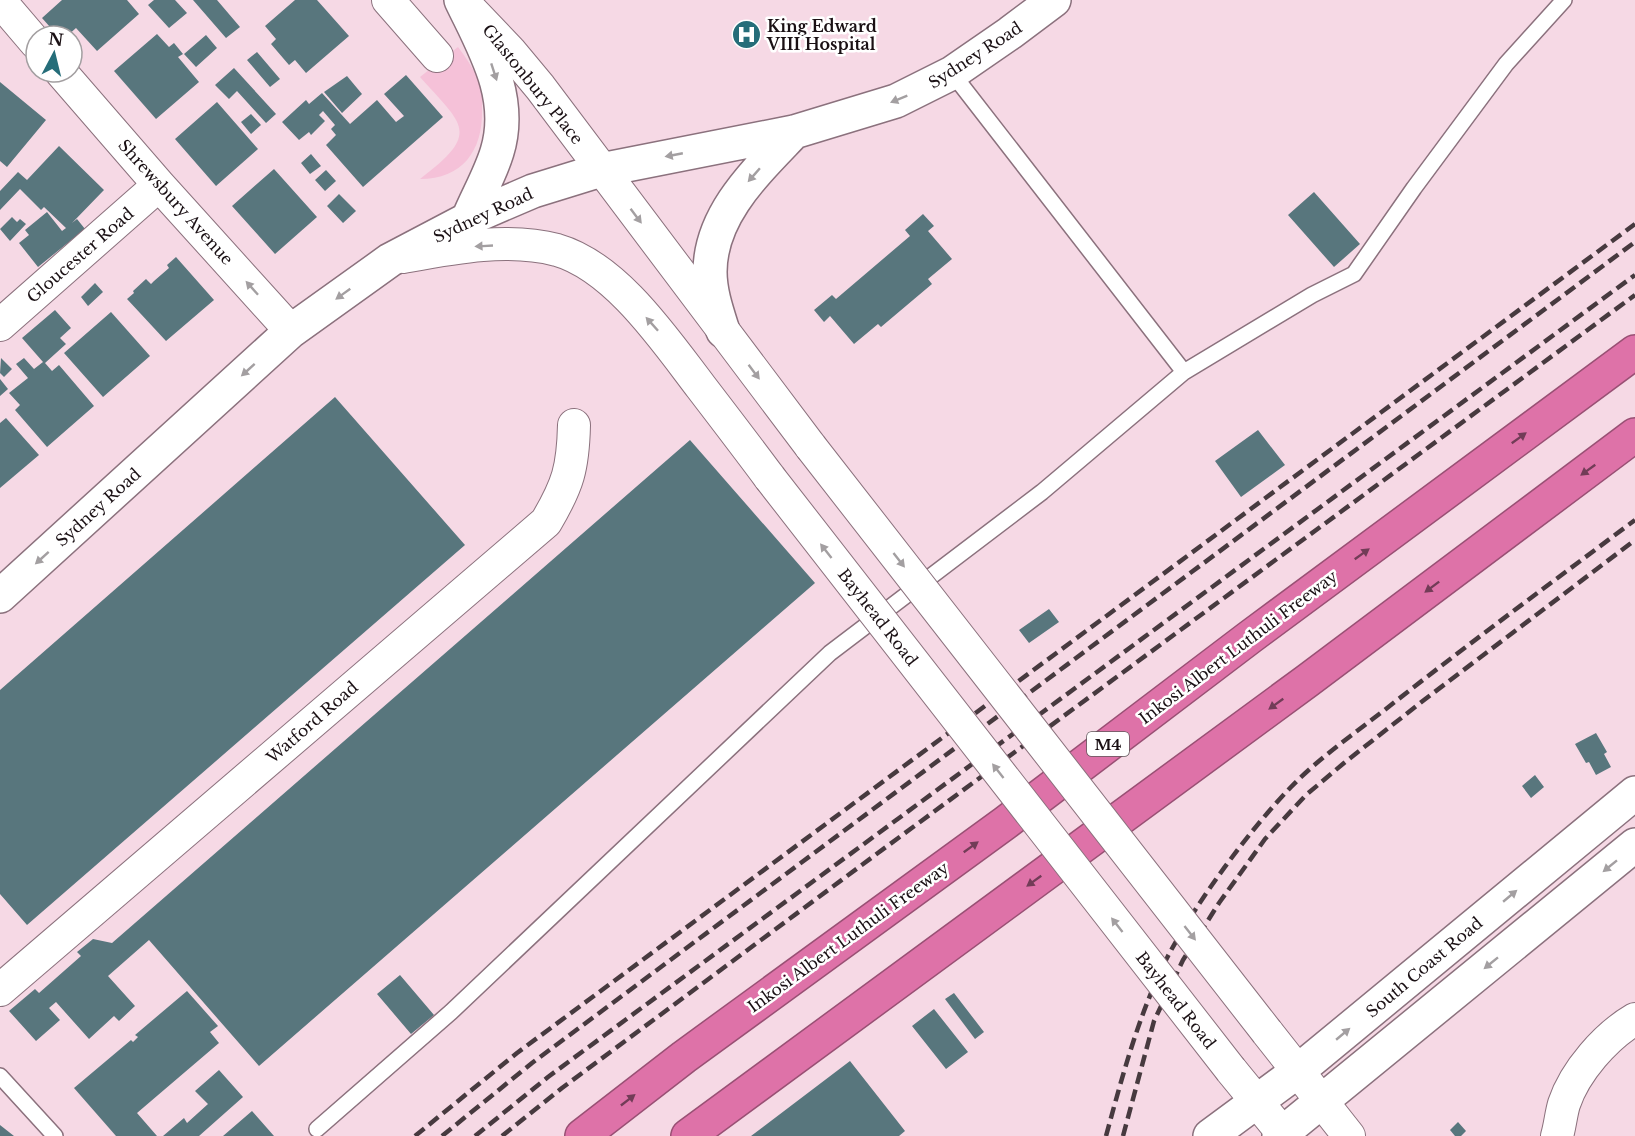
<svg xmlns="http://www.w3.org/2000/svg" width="1635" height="1136" viewBox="0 0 1635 1136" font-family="'Libre Baskerville',serif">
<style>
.green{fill:#f5c1d8}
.building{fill:#58767d}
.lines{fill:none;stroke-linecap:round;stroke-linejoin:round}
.lane-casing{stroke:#8b717d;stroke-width:18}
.street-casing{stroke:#8b717d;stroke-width:34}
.secondary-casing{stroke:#8b717d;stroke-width:36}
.highway-casing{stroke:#995074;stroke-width:36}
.lane{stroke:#fff;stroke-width:15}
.street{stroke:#fff;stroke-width:32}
.secondary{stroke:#fff;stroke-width:33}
.highway{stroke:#de72a8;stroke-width:33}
.rail{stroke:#473a3f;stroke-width:4.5;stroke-dasharray:12 6;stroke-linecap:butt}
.street-bridge-casing{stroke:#8b717d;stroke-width:34;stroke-linecap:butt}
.street-bridge{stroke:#fff;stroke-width:32}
.oneway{fill:#a39fa1}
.oneway2{fill:#723c57}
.labels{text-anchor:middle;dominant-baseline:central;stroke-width:5;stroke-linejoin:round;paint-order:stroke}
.shield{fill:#fff;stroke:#5f585a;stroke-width:1.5}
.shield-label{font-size:15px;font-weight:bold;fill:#1a1014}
.poi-label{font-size:16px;font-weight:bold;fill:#1a1014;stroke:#fff;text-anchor:start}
.street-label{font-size:16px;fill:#1a1014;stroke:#fff}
</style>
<rect width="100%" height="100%" fill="#f6d9e5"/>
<path class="green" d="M458,47C467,59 476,72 481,87C483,94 482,103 482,110C483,151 462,179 420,179C481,133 464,126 420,77Z"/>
<path class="building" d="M62,0H127L139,14L97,51L76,28L67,36H58L42,18Z
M154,0H175L187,13L169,28L148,5Z
M193,0H217L240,27L226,38Z
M295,0H317L349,36L306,73L295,60L289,65L271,44L276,39L265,26Z
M157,34L169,47L174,43L183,54L178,57L199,82L156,119L114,71Z
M206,35L217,48L196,67L184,54Z
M257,52L280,79L270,87L247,60Z
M234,68L276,114L266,123L237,91L229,99L215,85Z
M406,75L443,117L363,187L326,145L336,135L331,129L335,125L323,111L319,115L325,121L311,135L309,132L299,140L282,122L306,100L309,104L322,93L350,124L377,100L396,122L404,116L384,94Z
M347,76L362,94L342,113L324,92Z
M0,82L46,120L7,167L0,161Z
M217,102L258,149L216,186L175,139Z
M251,114L261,125L251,134L241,122Z
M59,146L104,190L72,223L77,219L85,229L38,267L19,243L29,235L25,230L47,212L62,231L66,228L44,207L41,210L20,189L0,210V191L18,172L27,180Z
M311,154L321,166L310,174L301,163Z
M274,169L317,217L275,254L232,206Z
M326,170L336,181L325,191L315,180Z
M1314,192L1360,244L1334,267L1288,215Z
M339,194L356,211L343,223L327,206Z
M923,214L934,226L928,231L952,259L928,279L932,284L881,327L878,324L854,344L830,316L824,322L814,310L832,295L836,299L910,236L905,230Z
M12,217L17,222L20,219L26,224L10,241L0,229Z
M176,257L214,300L166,341L127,299L134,293L133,291L146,279L151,284L154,281L169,268L167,265Z
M95,283L103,292L88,306L81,297Z
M55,310L71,328L60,338L66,344L45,363L52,371L59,365L94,406L47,447L15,410L20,405L9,393L28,378L16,364L24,358L34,369L43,362L22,338Z
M111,312L150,356L103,397L64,353Z
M1,358L12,369L4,377L0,373Z
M0,379L8,389L0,396Z
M335,397L465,545L27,925L0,894V690Z
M6,418L39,455L0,488V423Z
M1258,430L1285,465L1241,497L1215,461Z
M690,440L815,583L259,1066L149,940L108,976L135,1006L119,1021L114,1016L89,1039L56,1002L49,1008L60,1020L36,1041L9,1011L35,989L39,993L81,956L77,952L93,939L112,943Z
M1049,609L1059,622L1029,643L1019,630Z
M1596,733L1607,752L1604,754L1611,767L1596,775L1589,762L1586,763L1575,744Z
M1535,775L1544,787L1531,798L1522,786Z
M400,975L434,1015L411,1034L377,994Z
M187,991L218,1026L210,1032L219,1043L137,1113L157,1136H116L74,1088L131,1040L133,1042L138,1037L135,1035Z
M954,993L984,1032L975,1039L945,999Z
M934,1009L968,1052L946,1069L912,1026Z
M850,1061L905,1131L899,1136H751Z
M219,1070L243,1097L199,1136H163L184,1118L187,1123L208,1104L195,1091Z
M252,1111L274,1136H223Z
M1458,1122L1466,1131L1461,1136H1455L1450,1130Z
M0,1125L14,1136H0Z"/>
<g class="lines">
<defs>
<path id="lane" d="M1184,372L1312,295L1354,274L1414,188L1506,64L1564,0
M0,1076L55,1136
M317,1129L451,1012L830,653L1042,492L1184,372L952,73"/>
<path id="street" d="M388,0L437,56
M0,4L7,9L36,43
M469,8L510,51L540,87L811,447
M61,72L159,185L291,331
M403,257C452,248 507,237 557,250C616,267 665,340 701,387C724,417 747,447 770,478
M0,325L159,185
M0,990L546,522C568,485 573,468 574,425
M1267,1032L1349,1136
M1231,1070L1285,1136
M1557,1136C1560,1126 1561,1114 1564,1104C1575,1071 1606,1036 1635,1019"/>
<path id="secondary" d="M461,0C484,48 514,97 497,152C490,175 477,197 468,219
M723,331C717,312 710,292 710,272C710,214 757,171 794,132
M0,596L291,331L390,260L468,219L533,191L601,170L794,132L896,101L952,73L1010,33L1054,0
M1210,1136L1298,1071L1635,793
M1279,1136L1635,845"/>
<path id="highway" d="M582,1136L684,1057L1005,823L1250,637L1635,352
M688,1136L1307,681L1635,435"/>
</defs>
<use href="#lane" class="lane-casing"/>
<use href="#street" class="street-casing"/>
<use href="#secondary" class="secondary-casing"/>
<use href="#highway" class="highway-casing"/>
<use href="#lane" class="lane"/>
<use href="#street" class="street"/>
<use href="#secondary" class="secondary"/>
<use href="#highway" class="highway"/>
<path class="rail" d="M415,1136L517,1053L1635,224
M442,1136L532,1063L1635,242
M475,1136L548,1077L1635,275
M502,1136L562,1088L886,847L1635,295
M1106,1136C1123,1074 1139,1013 1168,956C1197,901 1248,832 1291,787C1322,755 1361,729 1396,701C1475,639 1555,580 1635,520
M1123,1136L1154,1021L1183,960L1219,903L1265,839L1306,795L1344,763L1424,700L1635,540"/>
<defs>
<path id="street-bridge" d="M811,447L1267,1032
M770,478L1231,1070"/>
</defs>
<use href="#street-bridge" class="street-bridge-casing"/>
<use href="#street-bridge" class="street-bridge"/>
</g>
<defs><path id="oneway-solid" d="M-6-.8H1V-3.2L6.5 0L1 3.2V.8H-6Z" transform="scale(1.5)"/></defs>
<g class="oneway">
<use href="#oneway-solid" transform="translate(494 72) rotate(72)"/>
<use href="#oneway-solid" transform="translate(899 99) rotate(158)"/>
<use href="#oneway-solid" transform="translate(674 155) rotate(169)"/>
<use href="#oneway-solid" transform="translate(754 175) rotate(131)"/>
<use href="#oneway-solid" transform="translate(636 216) rotate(53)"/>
<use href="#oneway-solid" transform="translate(484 246) rotate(177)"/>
<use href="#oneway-solid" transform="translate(252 288) rotate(-132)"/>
<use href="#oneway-solid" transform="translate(343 294) rotate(144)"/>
<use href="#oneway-solid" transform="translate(652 324) rotate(-132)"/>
<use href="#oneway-solid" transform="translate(248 370) rotate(138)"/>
<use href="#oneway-solid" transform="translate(754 372) rotate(53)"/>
<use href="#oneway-solid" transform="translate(826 551) rotate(-128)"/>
<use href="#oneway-solid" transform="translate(42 558) rotate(138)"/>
<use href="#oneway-solid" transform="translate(899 560) rotate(52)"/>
<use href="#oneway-solid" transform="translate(998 771) rotate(-128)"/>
<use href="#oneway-solid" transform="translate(1610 866) rotate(141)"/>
<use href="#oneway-solid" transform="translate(1510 896) rotate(-40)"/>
<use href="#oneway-solid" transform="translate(1117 925) rotate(-128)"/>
<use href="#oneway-solid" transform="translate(1190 933) rotate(52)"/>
<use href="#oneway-solid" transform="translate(1491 963) rotate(141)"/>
<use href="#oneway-solid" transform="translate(1343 1034) rotate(-40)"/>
</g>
<g class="oneway2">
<use href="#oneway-solid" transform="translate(1519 438) rotate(-36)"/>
<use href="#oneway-solid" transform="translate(1588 470) rotate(144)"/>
<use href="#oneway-solid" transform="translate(1362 554) rotate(-36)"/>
<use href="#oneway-solid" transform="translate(1432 587) rotate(143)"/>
<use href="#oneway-solid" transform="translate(1276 704) rotate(144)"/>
<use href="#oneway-solid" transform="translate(971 847) rotate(-36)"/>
<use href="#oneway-solid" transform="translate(1034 881) rotate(144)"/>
<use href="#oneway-solid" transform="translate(628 1100) rotate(-38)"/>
</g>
<defs>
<symbol id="hospital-disc" viewBox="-11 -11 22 22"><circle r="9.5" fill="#256d79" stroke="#fff"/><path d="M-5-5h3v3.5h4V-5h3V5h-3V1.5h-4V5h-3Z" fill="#fff"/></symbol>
</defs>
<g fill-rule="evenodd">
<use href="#hospital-disc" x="730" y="18" width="33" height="33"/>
</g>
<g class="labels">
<rect class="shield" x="1087" y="732" width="42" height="24" rx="4.5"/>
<g class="shield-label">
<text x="1108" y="744">M4</text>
</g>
<g class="poi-label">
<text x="767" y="26">King Edward<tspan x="767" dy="18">VIII Hospital</tspan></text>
</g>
<g class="street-label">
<text transform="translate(975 55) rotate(-33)">Sydney Road</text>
<text transform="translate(533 84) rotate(51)">Glastonbury Place</text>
<text transform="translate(176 202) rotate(48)">Shrewsbury Avenue</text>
<text transform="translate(483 215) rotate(-25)">Sydney Road</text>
<text transform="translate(80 255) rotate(-41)">Gloucester Road</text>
<text transform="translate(98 507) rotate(-42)">Sydney Road</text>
<text transform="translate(878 617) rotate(52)">Bayhead Road</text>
<text transform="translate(1238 647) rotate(-37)">Inkosi Albert Luthuli Freeway</text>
<text transform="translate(312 722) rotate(-41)">Watford Road</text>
<text transform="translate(848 937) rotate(-36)">Inkosi Albert Luthuli Freeway</text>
<text transform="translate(1424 967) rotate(-40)">South Coast Road</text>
<text transform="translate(1176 1000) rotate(52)">Bayhead Road</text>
</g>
</g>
<g transform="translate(54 54) rotate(7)"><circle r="28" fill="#ffffff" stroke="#a39fa1" stroke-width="1.5"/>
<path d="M0-4.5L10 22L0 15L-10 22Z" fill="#256d79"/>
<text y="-9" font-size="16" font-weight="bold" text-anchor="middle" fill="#1a1014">N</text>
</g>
</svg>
